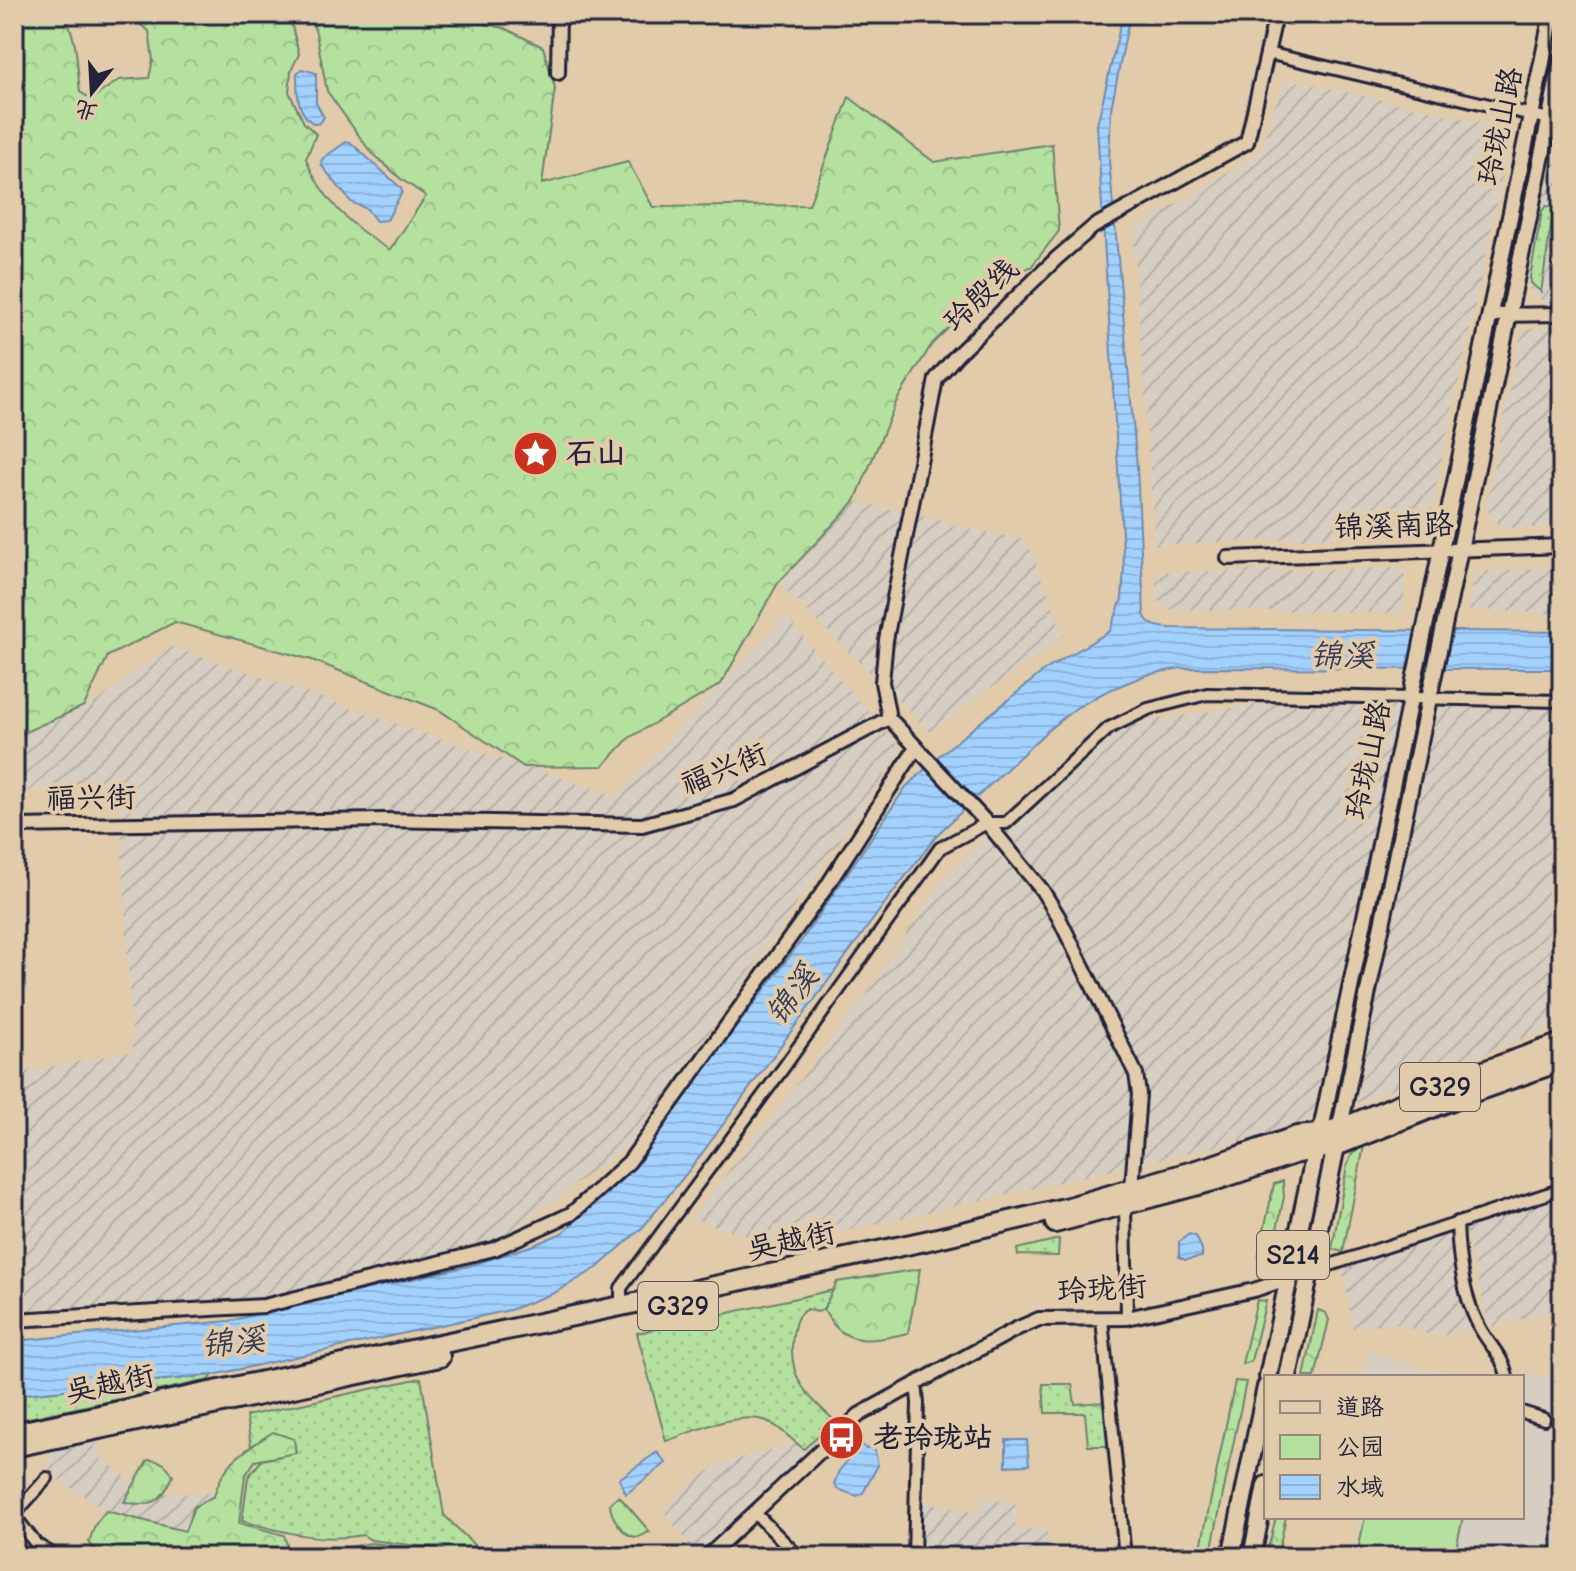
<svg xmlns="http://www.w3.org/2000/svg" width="1576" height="1571" viewBox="0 0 1576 1571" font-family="'Comic Neue','LXGW WenKai TC',sans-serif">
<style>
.built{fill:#d7cec2}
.industrial{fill:url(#industrial-furrows)}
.green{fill:url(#green-dots);stroke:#6c826d;stroke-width:2}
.forest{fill:url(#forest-crowns);stroke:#6c826d;stroke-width:2}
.pitch{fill:#b5e19f;stroke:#6c826d;stroke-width:2}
.water{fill:url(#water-rules);stroke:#6f8bb0;stroke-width:2}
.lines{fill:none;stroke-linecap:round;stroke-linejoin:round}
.minor-casing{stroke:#22223b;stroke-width:16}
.tertiary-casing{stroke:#22223b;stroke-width:18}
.secondary-casing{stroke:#22223b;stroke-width:20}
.primary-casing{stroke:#22223b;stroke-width:22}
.trunk-casing{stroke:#22223b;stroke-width:24}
.minor{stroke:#e1cbaa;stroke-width:10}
.tertiary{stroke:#e1cbaa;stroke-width:12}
.secondary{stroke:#e1cbaa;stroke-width:14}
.primary{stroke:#e1cbaa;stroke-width:16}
.trunk{stroke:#e1cbaa;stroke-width:18}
.labels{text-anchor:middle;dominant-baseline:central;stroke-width:8;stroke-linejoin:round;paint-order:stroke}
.shield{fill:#e1cbaa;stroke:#5b555c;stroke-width:2}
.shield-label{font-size:28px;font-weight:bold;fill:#22223b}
.street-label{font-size:30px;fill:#22223b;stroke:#e1cbaa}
.poi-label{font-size:30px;font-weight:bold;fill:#22223b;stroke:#e1cbaa;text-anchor:start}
.water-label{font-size:32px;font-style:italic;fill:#353c58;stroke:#e1cbaa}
</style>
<defs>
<pattern id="industrial-furrows" width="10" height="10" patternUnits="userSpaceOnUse" patternTransform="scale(2)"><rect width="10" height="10" fill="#d7cec2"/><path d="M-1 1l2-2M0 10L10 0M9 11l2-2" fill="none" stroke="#b8b1a8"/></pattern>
<pattern id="green-dots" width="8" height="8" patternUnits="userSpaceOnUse" patternTransform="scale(2)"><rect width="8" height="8" fill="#b5e19f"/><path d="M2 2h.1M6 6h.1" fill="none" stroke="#9bc18a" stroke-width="1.8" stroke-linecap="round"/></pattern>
<pattern id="forest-crowns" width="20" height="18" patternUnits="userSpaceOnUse" patternTransform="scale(2)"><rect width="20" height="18" fill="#b5e19f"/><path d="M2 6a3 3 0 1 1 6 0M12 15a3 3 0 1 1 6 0" fill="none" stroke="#9bc18a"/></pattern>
<pattern id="water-rules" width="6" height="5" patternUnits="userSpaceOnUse" patternTransform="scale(2)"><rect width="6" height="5" fill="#a3d1fe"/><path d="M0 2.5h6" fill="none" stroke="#8cb3db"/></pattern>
</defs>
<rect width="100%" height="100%" fill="#e1cbaa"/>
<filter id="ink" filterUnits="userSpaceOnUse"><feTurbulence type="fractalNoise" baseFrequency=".0125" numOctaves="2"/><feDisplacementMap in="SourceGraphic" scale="16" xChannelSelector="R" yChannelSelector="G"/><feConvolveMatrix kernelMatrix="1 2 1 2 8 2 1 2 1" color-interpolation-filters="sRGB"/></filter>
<g filter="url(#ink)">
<path class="built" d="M1369,1351L1421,1369L1445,1371L1463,1377H1359Z
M1512,1372L1556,1378L1562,1390V1557H1353L1361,1517H1522V1377H1512Z"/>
<path class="industrial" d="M1284,78L1513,129L1426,533L1155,545L1133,231L1260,152Z
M1560,129L1562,303H1547L1537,297L1529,288L1526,276Z
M1562,326V526L1513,529L1492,521L1486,505L1520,339L1525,331L1533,328Z
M855,501L1026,541L1065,635L930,732L778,582Z
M1562,567V614L1468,610L1475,572Z
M1405,568L1403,613L1164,609L1156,598V572Z
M785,616L902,750L634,1141L508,1234L250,1310L14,1318V1074L133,1051L118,788L14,792V737L100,699L171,646L452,743L617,796Z
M1291,699L1562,708V1024L1280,1132L779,1246L692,1218L866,995L939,884L1022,799L1126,724Z
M1562,1196V1308L1489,1328L1465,1228Z
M1448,1230L1473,1327L1445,1335L1427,1334L1393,1322L1353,1328L1342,1265Z
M95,1439L101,1458L136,1484L124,1501L159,1500L163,1494L211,1493L214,1497L194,1507L185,1531L106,1511L49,1473L51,1451Z
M794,1442L804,1449V1454L697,1555L662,1510L698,1476L728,1462Z
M985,1498L1017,1504L1015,1529L1047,1530L1049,1557H918L919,1500L977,1513Z"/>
<path class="green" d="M1546,206L1554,207L1541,292L1531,283L1530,277L1542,211Z
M1059,1239L1058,1256L1018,1255L1017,1249Z
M833,1290L823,1310L817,1312L807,1309C796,1315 795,1323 793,1335C787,1376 805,1394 834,1420L804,1449C793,1441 781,1428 769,1422C742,1409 693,1432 666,1441L637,1333Z
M213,1375L209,1380L14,1421V1395Z
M421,1378L444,1515L486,1557H454L441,1549L371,1540L363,1535C322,1543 282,1532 242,1521L248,1477L262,1460L282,1456L274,1433L251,1446L246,1416Z
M1043,1384H1072L1075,1404L1105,1402L1111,1446H1088L1085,1413H1045Z"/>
<path class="forest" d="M14,14H62C78,33 77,68 80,92L91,99L119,80L149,78L153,60L149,31L126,14H289L299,54L291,71L289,92L304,123L316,134L306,159C322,200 352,228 390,250L426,196L401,179L370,151L327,91L316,33L309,14H440L504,28L543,47L555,88L542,184L628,162L653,207L809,205L849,97L934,162L1052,144L1059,231L1031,267L1001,277L932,344L897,400L855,501L778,583L721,684L629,738L603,766L524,767L439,710L312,660L175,622L108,656L84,706L14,737Z
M1364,1146L1343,1252L1332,1249L1347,1166L1352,1154Z
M1283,1181L1284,1197L1268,1270L1258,1276L1259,1253L1274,1184Z
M920,1269L908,1333C883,1338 854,1348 834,1325C829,1320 830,1315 823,1310L837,1282Z
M1257,1300L1266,1301L1251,1361L1242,1364Z
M1318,1310L1326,1313L1329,1320L1315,1377H1304Z
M1235,1381L1246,1382L1210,1557H1199Z
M273,1432L294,1439L296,1453L255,1461L245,1476L239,1523L284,1535L288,1549L280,1557H101L89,1542L95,1525L106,1511L185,1531L194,1507L214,1496C224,1461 244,1451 273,1432Z
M148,1460C161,1460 167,1464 173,1476C162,1502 152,1508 124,1502Z
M619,1496L650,1532C649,1532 639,1537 638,1537C624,1539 610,1515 610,1504Z
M1276,1517H1286L1277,1557H1266Z
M371,1543L412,1548L438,1557H329L339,1549Z"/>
<path class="pitch" d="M1365,1517H1463L1454,1557H1365L1357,1555Z"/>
<path class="water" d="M1123,14H1130L1111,109L1109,160L1137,467L1144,614C1148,626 1158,627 1170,628L1562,632V669L1181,668L1146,675L1105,692L1076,708L1047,731L939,833L888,899L695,1163L643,1227L597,1268L554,1293L510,1310L213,1375L14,1395V1341L229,1321L469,1266L534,1245L562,1233L608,1193L660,1129L801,941L906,787L940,755L1045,670L1110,631L1122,599L1124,567L1097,125Z
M302,69L316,73V103L324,117L320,123L314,124C296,113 297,91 297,73Z
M346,142H350L401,188L402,192L387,220L376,221L367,209L351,202L321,165L322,159Z
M1189,1234L1196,1236L1202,1249V1257L1185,1260L1179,1257V1242Z
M852,1435L866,1449L874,1447L878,1465L863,1493L857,1496L837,1489L834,1484L839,1471L847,1461L842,1447Z
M1006,1440H1027L1029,1465L1006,1466Z
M657,1452L666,1463L626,1494L619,1479Z"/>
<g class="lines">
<defs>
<path id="minor" d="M1267,53L1562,122
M1125,1205L1127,1318
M1457,1222C1458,1257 1463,1297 1480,1328C1489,1345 1504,1357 1507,1377
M1309,1272L1562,1189
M621,1306V1288L784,1067L940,848L987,823H1006L1109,728L1148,709L1207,694L1562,701
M1102,1319L1125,1557
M1522,1412L1544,1419
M754,1512L799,1557
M14,1515L36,1544L57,1557
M14,1515L47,1478
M914,1557L918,1403L916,1383"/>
<path id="tertiary" d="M558,73L559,14
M1490,315L1562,314
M1228,558L1562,546
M889,718L882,682L886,640L936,379L956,356L1057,258L1093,227L1247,142L1276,14
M14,826L383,820L642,825L734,800L889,718L987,823L1042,890L1058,916L1136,1074L1139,1094L1132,1188
M14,1320L264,1306L494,1249L571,1214L629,1162L825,889L916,748
M707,1557L859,1415L1016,1329L1039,1319L1127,1318L1254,1290L1309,1272"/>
<path id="secondary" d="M1320,1134L1552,14
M1338,1136L1562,59"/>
<path id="primary" d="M1268,1377L1318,1139
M1288,1377L1336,1146
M1231,1557L1266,1387
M1252,1557L1266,1485"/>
<path id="trunk" d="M1055,1223L1217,1180L1294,1154L1336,1146L1457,1098L1562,1061
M14,1433L621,1306L925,1241L1069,1207L1210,1166L1297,1136L1320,1134L1354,1123L1450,1083L1562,1043
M14,1447L440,1357"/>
</defs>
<use href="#minor" class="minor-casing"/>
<use href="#tertiary" class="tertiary-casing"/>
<use href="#secondary" class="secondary-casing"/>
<use href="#primary" class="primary-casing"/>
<use href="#trunk" class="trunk-casing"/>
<use href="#minor" class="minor"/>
<use href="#tertiary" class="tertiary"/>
<use href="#secondary" class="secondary"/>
<use href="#primary" class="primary"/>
<use href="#trunk" class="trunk"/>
</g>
</g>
<defs>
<symbol id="sight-disc" viewBox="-11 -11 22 22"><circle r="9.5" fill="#c8321e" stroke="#e1cbaa"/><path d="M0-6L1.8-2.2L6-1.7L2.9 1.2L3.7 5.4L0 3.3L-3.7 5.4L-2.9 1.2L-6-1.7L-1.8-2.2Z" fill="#fff"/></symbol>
<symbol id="bus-disc" viewBox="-11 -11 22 22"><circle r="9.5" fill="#c8321e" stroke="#e1cbaa"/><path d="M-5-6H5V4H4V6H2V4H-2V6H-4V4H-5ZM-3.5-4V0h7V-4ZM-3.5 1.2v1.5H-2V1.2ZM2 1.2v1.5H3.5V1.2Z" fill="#fff"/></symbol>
</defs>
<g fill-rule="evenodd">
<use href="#sight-disc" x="510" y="428" width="51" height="51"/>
<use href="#bus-disc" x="816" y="1412" width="51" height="51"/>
</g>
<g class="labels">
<g class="shield">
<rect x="1400" y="1063" width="80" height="48" rx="6"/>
<rect x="1257" y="1231" width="72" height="48" rx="6"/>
<rect x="638" y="1282" width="80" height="48" rx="6"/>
</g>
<g class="shield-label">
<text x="1440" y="1087">G329</text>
<text x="1293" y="1255">S214</text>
<text x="678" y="1306">G329</text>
</g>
<g class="street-label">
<text transform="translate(1500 126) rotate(-78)">玲珑山路</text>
<text transform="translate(981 295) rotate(-44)">玲殷线</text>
<text transform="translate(1394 526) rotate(-2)">锦溪南路</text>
<text transform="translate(1368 760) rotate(-78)">玲珑山路</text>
<text transform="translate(724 769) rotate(-22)">福兴街</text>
<text transform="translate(91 798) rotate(-1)">福兴街</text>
<text transform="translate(791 1241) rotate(-12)">吴越街</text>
<text transform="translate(1102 1289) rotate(-4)">玲珑街</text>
<text transform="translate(110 1384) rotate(-12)">吴越街</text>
</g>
<g class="poi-label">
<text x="566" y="453">石山</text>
<text x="873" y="1437">老玲珑站</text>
</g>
<g class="water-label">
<text x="1342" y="655">锦溪</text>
<text transform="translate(792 995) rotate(-53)">锦溪</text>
<text transform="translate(233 1342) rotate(-6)">锦溪</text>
</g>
</g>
<rect width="1576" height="1571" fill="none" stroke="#e1cbaa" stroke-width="48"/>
<rect x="24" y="24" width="1528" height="1523" fill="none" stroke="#22223b" stroke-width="3" filter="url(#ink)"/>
<rect x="1264" y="1375" width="260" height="144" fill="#e1cbaa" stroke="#95877e" stroke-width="2"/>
<rect x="1280" y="1401" width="40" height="12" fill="#e1cbaa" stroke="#95877e" stroke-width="2"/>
<text x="1336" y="1415" font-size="24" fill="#22223b">道路</text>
<rect x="1280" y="1435" width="40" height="24" fill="#b5e19f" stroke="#95877e" stroke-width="2"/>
<text x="1336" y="1455" font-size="24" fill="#22223b">公园</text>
<rect x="1280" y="1475" width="40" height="24" fill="url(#water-rules)" stroke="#95877e" stroke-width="2"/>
<text x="1336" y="1495" font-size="24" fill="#22223b">水域</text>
<g transform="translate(92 92) rotate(198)" stroke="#e1cbaa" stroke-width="6" paint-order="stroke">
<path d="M0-6L14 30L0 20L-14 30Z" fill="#22223b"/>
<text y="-12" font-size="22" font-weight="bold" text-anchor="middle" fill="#22223b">北</text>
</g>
</svg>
